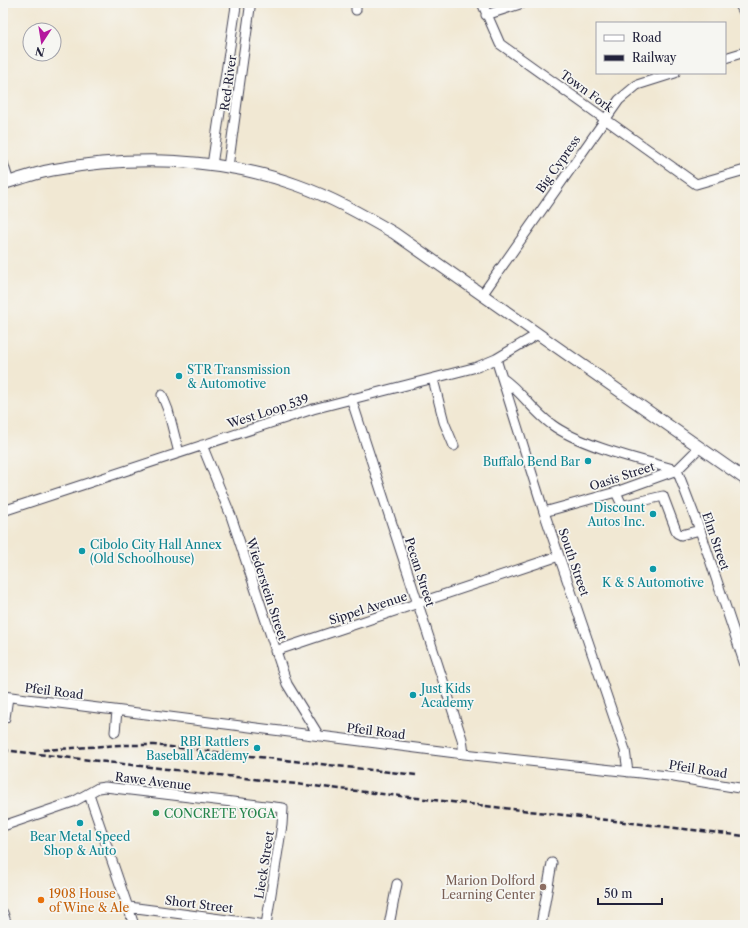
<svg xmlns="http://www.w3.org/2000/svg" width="748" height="928" viewBox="0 0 748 928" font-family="'Libre Caslon Text',serif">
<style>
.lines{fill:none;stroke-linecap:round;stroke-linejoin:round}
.minor-casing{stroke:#414052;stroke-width:11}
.major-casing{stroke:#414052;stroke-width:13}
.minor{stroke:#fff;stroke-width:9}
.major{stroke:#fff;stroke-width:11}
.rail{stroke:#22223b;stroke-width:2.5;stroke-dasharray:6 3;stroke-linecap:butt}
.culture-dot{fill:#0f9aa8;stroke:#f6f6f2;stroke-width:1.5}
.leisure-dot{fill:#2e9e5b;stroke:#f6f6f2;stroke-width:1.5}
.education-dot{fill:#8d6e63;stroke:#f6f6f2;stroke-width:1.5}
.food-dot{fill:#e8710a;stroke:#f6f6f2;stroke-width:1.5}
.labels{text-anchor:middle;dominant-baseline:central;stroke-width:3.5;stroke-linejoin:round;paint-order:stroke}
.street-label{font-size:12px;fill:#22223b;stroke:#f6f6f2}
.culture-label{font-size:12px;fill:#0d838f;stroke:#f6f6f2;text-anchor:start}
.leisure-label{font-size:12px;fill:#27864d;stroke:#f6f6f2;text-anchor:start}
.education-label{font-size:12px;fill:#785e54;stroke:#f6f6f2;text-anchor:end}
.food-label{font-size:12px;fill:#c56008;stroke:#f6f6f2;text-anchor:start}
</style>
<rect width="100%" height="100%" fill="#f6f6f2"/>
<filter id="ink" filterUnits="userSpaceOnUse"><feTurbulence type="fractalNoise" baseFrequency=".025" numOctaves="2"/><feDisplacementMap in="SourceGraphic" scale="8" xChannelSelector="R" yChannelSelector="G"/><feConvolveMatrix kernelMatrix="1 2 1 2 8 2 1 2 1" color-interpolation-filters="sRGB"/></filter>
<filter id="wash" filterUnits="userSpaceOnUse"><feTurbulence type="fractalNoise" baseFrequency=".012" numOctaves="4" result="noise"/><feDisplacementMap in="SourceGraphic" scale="16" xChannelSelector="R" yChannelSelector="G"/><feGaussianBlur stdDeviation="0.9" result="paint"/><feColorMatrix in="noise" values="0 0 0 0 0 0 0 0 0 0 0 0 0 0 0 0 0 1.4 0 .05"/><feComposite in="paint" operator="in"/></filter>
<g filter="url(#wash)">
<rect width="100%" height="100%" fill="#f1e8d3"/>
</g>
<g filter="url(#ink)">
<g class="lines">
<defs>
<path id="minor" d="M356,3V10
M482,3L500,44L696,184L745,170
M739,3L745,14
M486,15L523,3
M725,58L745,52
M3,163L9,182
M212,165L236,6L238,3
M228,167L250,8L248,3
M482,295L619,100L637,85L675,73
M496,359L544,512L625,750L628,772
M502,378C520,390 533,411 551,424C580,446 641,460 677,470L700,530L745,665
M433,379L444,422L454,446
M162,395L168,410L179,453
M351,398L462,739L464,754
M202,445L231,516L287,684L319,736
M616,492L621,503L625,505L663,496L677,533L681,535L700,530
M3,511L313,409L477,367L496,359L538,334
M544,512L616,492L677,470L700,447
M275,651L559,556
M3,696L464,754L668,776L745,789
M5,718L8,697
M115,732L117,711
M89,794L134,925
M3,826L73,802L98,788L105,787L283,808L282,825L266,925
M129,907L266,925
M3,913L7,925
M389,925L397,884
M541,925L552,863"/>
<path id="major" d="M3,184C19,179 36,173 52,170C133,155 219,157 297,185C331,197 363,215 394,233L745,479"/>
</defs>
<use href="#minor" class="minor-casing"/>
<use href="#major" class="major-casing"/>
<use href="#minor" class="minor"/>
<use href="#major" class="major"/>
<path class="rail" d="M3,750L745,836
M43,750L120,745H154L416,775"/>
</g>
</g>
<g class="culture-dot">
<circle cx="179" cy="376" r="4"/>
<circle cx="588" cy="461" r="4"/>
<circle cx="653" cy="514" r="4"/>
<circle cx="82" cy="551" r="4"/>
<circle cx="653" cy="569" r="4"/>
<circle cx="413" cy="695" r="4"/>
<circle cx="257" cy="748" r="4"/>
<circle cx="80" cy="823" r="4"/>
</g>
<circle class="leisure-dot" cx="156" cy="813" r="4"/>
<circle class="education-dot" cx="543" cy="887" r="4"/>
<circle class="food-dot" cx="41" cy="900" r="4"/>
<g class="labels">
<g class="street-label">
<text transform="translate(228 83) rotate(-82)">Red River</text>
<text transform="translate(587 91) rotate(36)">Town Fork</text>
<text transform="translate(558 164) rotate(-55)">Big Cypress</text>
<text transform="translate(268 411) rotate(-18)">West Loop 539</text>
<text transform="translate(622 476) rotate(-18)">Oasis Street</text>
<text transform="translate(716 541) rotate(71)">Elm Street</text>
<text transform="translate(574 562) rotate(71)">South Street</text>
<text transform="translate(420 572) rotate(72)">Pecan Street</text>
<text transform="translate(267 589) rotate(72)">Wiederstein Street</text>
<text transform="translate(368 608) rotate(-18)">Sippel Avenue</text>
<text transform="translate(54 691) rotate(7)">Pfeil Road</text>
<text transform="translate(376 731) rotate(7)">Pfeil Road</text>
<text transform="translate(698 769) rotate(9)">Pfeil Road</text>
<text transform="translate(153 781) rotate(7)">Rawe Avenue</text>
<text transform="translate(264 865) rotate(-81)">Lieck Street</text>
<text transform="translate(199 904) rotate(7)">Short Street</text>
</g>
<g class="culture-label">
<text x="187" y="369">STR Transmission<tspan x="187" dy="14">&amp; Automotive</tspan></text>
<text x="580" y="461" text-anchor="end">Buffalo Bend Bar</text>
<text x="645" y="507" text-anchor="end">Discount<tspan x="645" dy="14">Autos Inc.</tspan></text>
<text x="90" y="544">Cibolo City Hall Annex<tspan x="90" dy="14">(Old Schoolhouse)</tspan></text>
<text x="653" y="582" text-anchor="middle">K &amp; S Automotive</text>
<text x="421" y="688">Just Kids<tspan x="421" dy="14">Academy</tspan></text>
<text x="249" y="741" text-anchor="end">RBI Rattlers<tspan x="249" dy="14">Baseball Academy</tspan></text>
<text x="80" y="836" text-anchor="middle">Bear Metal Speed<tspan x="80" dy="14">Shop &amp; Auto</tspan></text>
</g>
<g class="leisure-label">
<text x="164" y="813">CONCRETE YOGA</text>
</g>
<g class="education-label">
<text x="535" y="880">Marion Dolford<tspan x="535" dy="14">Learning Center</tspan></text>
</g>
<g class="food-label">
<text x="49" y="893">1908 House<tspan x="49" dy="14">of Wine &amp; Ale</tspan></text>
</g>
</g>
<rect width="748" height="928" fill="none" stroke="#f6f6f2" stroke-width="16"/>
<rect x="596" y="22" width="130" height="52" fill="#f6f6f2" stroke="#a1a1a9"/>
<rect x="604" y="35" width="20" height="6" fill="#ffffff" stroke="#a1a1a9"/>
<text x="632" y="42" font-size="12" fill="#22223b">Road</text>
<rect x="604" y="55" width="20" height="6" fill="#22223b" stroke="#a1a1a9"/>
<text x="632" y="62" font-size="12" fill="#22223b">Railway</text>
<g transform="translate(42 42) rotate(192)"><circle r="19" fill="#f6f6f2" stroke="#a1a1a9"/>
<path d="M0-3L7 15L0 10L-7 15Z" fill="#b5179e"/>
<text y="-6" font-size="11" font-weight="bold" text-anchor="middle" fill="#22223b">N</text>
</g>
<path d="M598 898v6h64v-6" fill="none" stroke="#22223b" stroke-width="2"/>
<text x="604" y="898" font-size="12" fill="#22223b" stroke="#f6f6f2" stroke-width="3" paint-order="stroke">50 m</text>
</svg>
